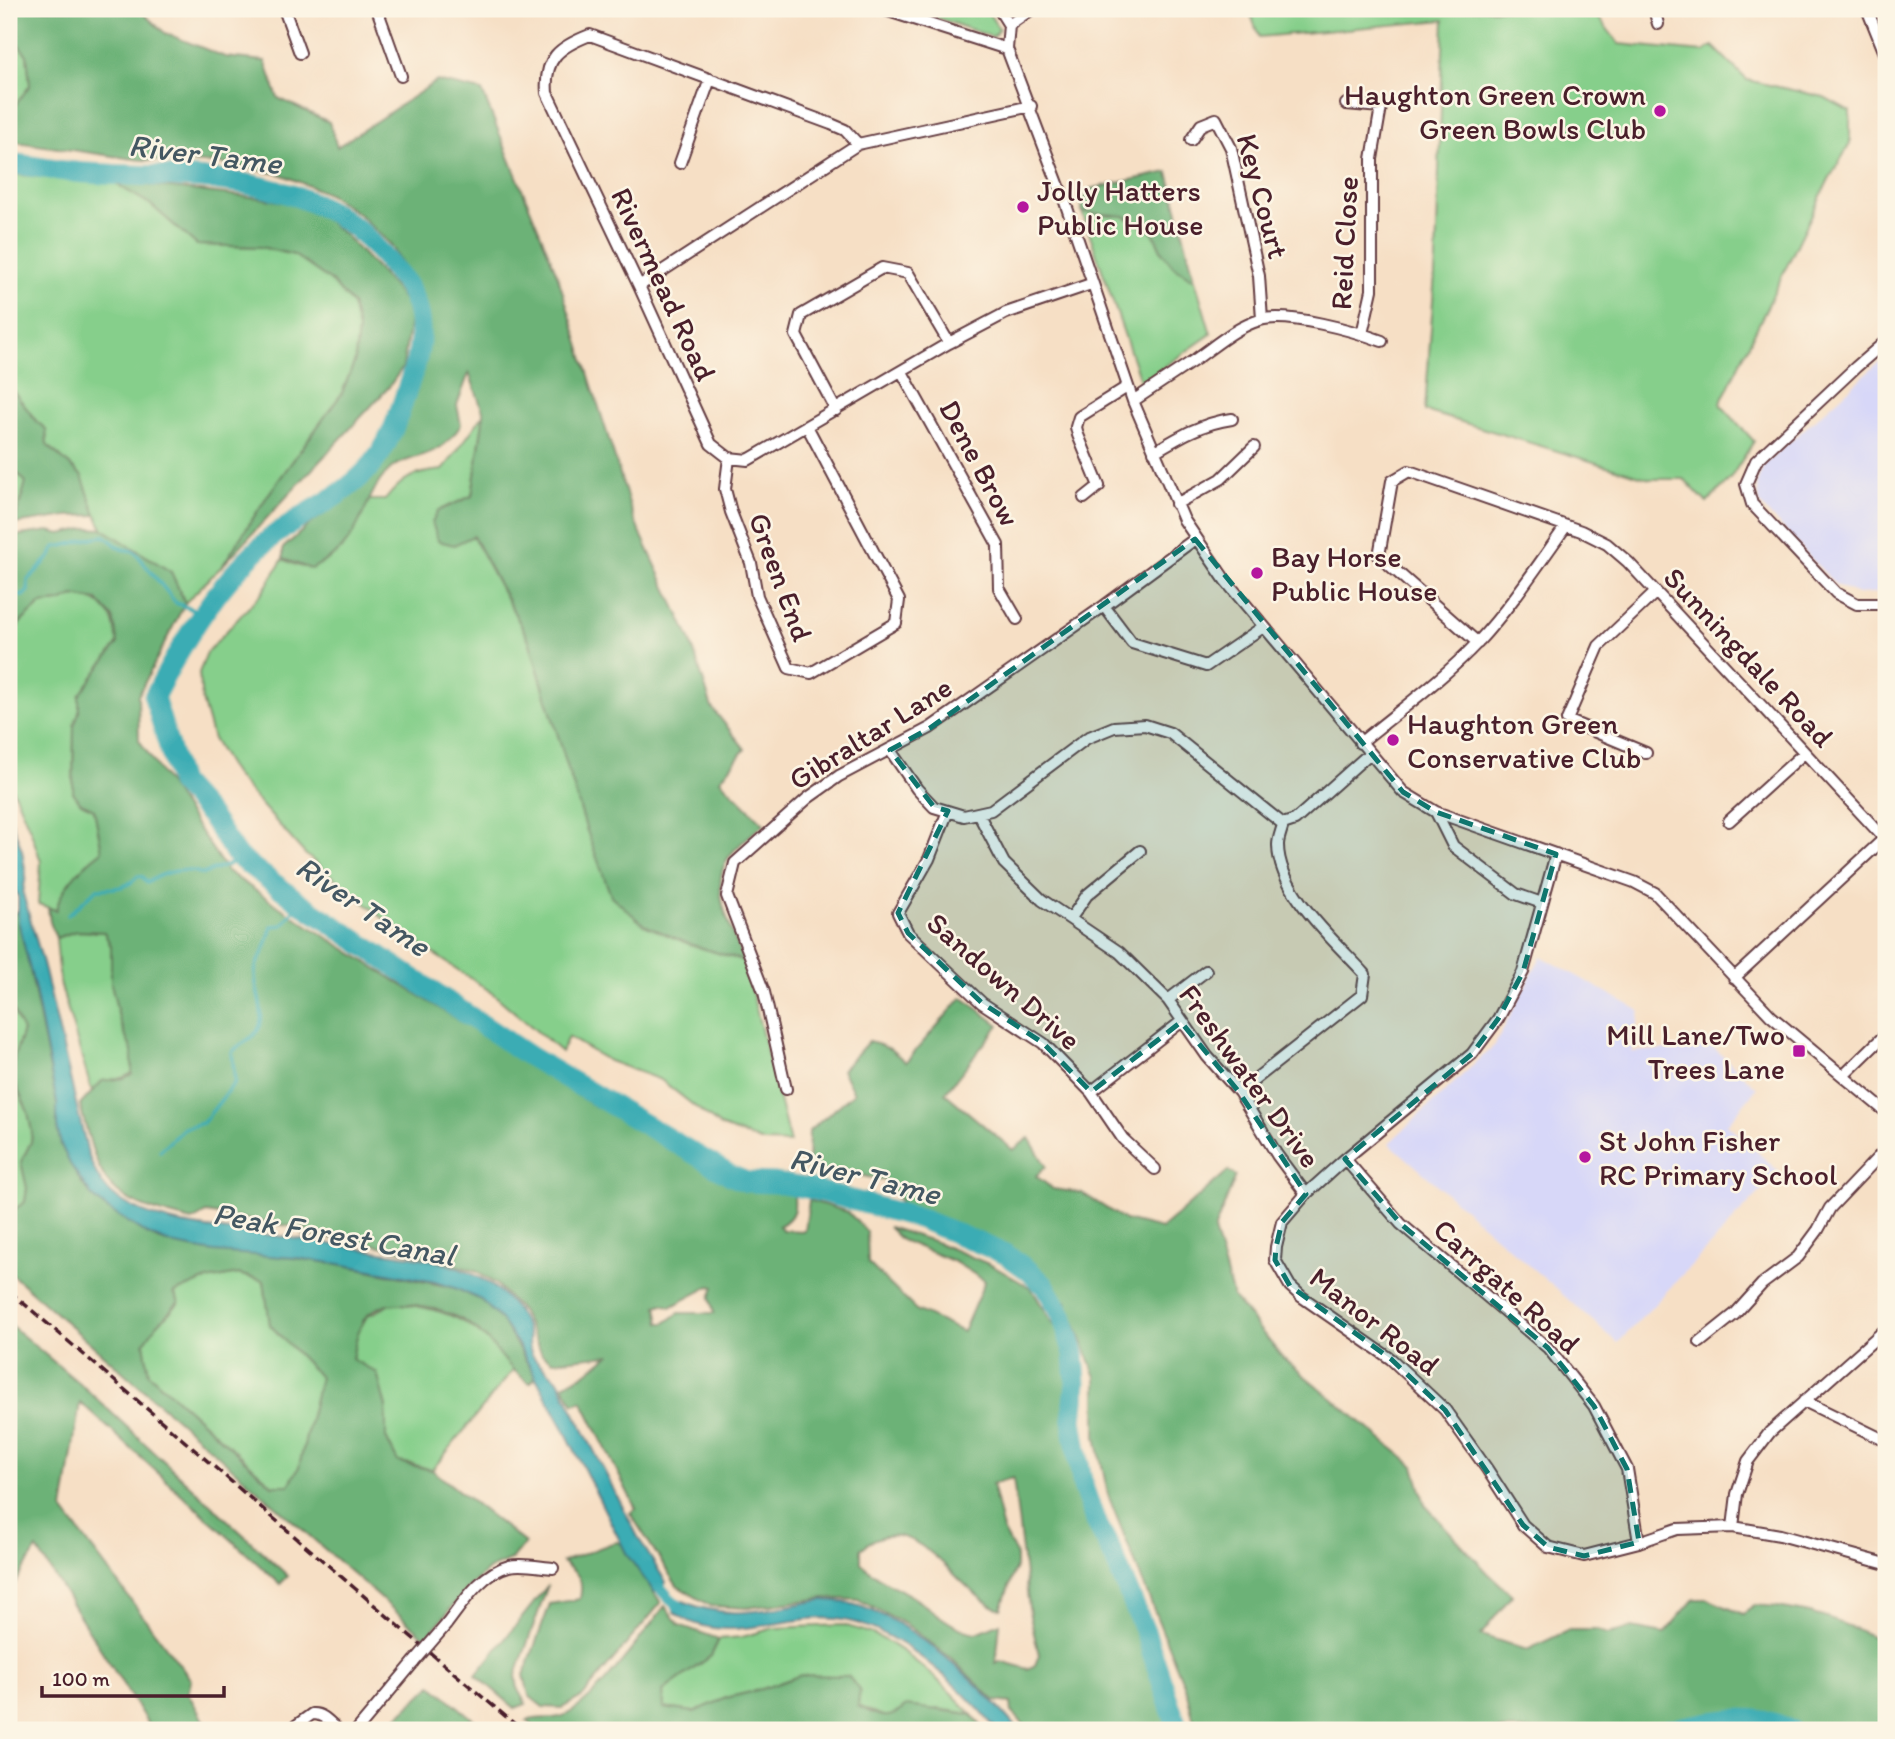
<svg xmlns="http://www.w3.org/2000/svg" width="1895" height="1739" viewBox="0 0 1895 1739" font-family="Itim,sans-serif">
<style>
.built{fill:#d7d7f8}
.green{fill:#86cf8b;stroke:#68775b;stroke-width:2}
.forest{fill:#6cb277;stroke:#5b6851;stroke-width:2;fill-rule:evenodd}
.water{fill:#3aacb4;stroke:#426670;stroke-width:2}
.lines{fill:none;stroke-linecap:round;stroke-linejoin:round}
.stream{stroke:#3aacb4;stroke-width:3.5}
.canal{stroke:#3aacb4;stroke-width:12}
.river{stroke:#3aacb4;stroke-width:21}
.street-casing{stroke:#643c42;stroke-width:14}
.street{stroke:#fff;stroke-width:10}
.rail{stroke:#4a1f2b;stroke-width:3.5;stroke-dasharray:10 5;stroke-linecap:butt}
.street-bridge-casing{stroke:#643c42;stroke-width:14;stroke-linecap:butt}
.street-bridge{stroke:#fff;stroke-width:10}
.marked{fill:#0f766e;fill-opacity:0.2;stroke:#0f766e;stroke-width:5;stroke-dasharray:14 9;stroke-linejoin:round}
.poi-dot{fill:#b5179e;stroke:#fcf5e5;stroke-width:2.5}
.labels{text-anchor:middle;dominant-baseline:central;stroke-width:5;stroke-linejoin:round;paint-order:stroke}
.poi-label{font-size:30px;fill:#4a1f2b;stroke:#fcf5e5;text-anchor:start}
.street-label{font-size:30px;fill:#4a1f2b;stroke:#fcf5e5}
.water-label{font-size:32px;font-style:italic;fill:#445762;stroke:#fcf5e5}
</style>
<rect width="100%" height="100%" fill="#fcf5e5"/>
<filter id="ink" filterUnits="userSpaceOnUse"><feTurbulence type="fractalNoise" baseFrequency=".0143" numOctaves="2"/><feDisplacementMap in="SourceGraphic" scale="14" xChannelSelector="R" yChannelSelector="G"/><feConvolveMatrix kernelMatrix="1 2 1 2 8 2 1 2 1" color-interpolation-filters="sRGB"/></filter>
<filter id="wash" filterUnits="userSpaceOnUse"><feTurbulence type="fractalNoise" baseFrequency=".00686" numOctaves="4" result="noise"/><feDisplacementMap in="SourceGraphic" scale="28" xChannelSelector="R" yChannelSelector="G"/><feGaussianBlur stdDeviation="1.57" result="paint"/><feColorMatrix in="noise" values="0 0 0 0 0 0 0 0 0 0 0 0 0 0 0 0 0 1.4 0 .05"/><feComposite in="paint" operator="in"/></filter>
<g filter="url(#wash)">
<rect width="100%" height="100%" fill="#f6dfc5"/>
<path class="built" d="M1886,356V592L1858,594L1836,585L1760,504L1757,483L1763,466Z
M1541,956L1640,1011L1632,1052L1712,1046L1757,1088L1727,1124L1779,1172L1618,1343L1389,1143L1495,1045Z"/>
<path class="green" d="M911,9H986L999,29L993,37Z
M1249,9H1524L1550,11L1554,9H1592L1619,44L1703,52L1713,46L1747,80L1824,97L1850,111V144L1829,179L1720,404L1754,441L1730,479L1707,503L1684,479H1650L1425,411L1436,259L1444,20L1259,37Z
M11,35L27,55L30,85L9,114V37Z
M9,174L116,184L150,204L197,245L261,247L294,255L331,281L352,304L358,329L355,360L342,393L268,495L223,565L185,603L171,572L103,529L90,502L82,476L47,445L46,429L37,422L9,385Z
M1082,212L1124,216L1153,232L1162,252L1173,266L1195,280L1211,334L1141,383Z
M484,414L472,496L438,511L472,535L529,640L587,831L644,925L692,945L744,961L790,1143L763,1142L720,1126L661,1080L609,1061L568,1037L561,1052L491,992L395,928L305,854L234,774L213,739L202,700L199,673L207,652L262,593L283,559C290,562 298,567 305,567C339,564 357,529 368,500H385C404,476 413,473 443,470Z
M9,465L26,482L9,544Z
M74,596C108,601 112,611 118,643L79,696V712L74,726L73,792L81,803L94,809L102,851C82,866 62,886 56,910L38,904L41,862L30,829L9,781V642L20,623L41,604L60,602Z
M76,931L104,932L111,946V983L120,1022L132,1051V1073C114,1084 108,1075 92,1092L60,983L56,938Z
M9,1003L23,1030L14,1058L13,1079L28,1112L32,1132L31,1142L21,1162L27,1188L25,1202L9,1213Z
M238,1274L264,1281L270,1325L320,1377L299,1467L289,1485H273L149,1374L144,1343L156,1326L179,1303L174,1293L202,1281Z
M393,1303C455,1310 474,1322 514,1369L432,1470L412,1464L398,1462L386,1438V1407L352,1359L356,1336L367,1316Z
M843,1625C855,1629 868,1631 879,1637C914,1656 945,1685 971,1714L938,1709L886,1717L857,1706L759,1690L726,1698L695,1712L664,1708L663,1691L711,1656L719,1639L742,1637L774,1628Z"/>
<path class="forest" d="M9,9H138L165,33L225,57L265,61L278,98L329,122L337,147L437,81L482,91L557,274L634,519L690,639L712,708L745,749L720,780L764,824C753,833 741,842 732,853C705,883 732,930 744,961L692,945L644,925L611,896L587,831L529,640L473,536L454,545L438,541L432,522L438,511L472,496L484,414L469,373L457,405L461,425C447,446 438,451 414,458C408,460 399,463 394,466C367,487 365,524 342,548C334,557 322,563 311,569L283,559V548L310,524L350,496L373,475L387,453L422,364L429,337L427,313L414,284L391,245L359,214L328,194L280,174L224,164L140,160L9,141V114L30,85L27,55L11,36L9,37Z
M1168,172L1195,280L1173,266L1162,252L1153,232L1124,216L1082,212V201L1090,189Z
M116,184H137L260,198L289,203L321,216L345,235L393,286L406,303L410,320L403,367L388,388L223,565L268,495L342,393L355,360L358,329L352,304L331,281L294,255L261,247L197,245L150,204Z
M9,385L37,422L46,429L47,445L82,476L96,515L68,516L14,524L26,482L9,465Z
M88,528L103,529L171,572L185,603L138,696L139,740L227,871L290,914L596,1107L600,1099L674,1140L732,1176L747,1182L793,1186C795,1205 798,1216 779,1226L783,1230L805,1231L809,1200L848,1212L867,1232L868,1263L916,1310L963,1332L985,1281L953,1261L901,1240L888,1227L933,1241L991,1265L1031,1288L1054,1325L1062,1315L1074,1354L1076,1383L1072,1420L1083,1486L1095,1520L1111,1550L1146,1633L1178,1730H1029L1012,1712L1011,1703L995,1701L952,1659L907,1625L858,1600L824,1598L747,1608L711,1606L677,1586L630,1513L636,1509L582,1401L574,1404L563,1385L583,1375L609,1355L553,1361L542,1354L522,1312L497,1285L477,1272L440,1260L363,1242L302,1235L308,1229L206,1213L192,1221C105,1199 102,1190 80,1105L102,1081L124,1078L132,1074V1051L120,1022L111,983V946L104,932L76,931L56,938L50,922L48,908L56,910C62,885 82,866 102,851L94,809L81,803L73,792L74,726L79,712V696L118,643L113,618L97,600L74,596L60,602L41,604L20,623L9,642V544L13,536L49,531L61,534ZM710,1286L714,1287L710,1298L714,1313H679L665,1323H660L657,1306L663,1304L671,1307ZM1013,1478L1030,1616L1039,1655L1035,1665L1028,1669L1000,1661L996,1663L1000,1623L977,1633C949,1629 930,1606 906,1593C887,1582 877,1579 861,1563V1549C914,1500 959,1598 1001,1609L1016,1567V1554L1003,1530L992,1484Z
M18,910L57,1104V1127L61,1145L81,1182L92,1196L106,1208L147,1234L162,1241L339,1264L455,1288L481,1300L500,1318L536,1377L530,1383C507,1370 494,1342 472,1326C449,1309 386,1291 365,1318C357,1330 355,1345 352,1359L377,1373L386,1407V1438L398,1462L432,1470L525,1543L511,1560L489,1569L470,1586L426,1638L9,1272V1213L25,1202L27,1188L21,1162L31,1142L32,1132L28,1112L13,1079L14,1058L23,1031L9,1003V924L13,914ZM238,1274L264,1281L270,1325L320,1377L299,1467L289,1485H272L149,1374L144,1343L156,1326L179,1302L174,1293L202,1281Z
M962,997L999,1025L945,1093L1013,1150L1029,1138L1046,1166L1036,1176L1053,1189L1082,1193L1125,1220L1161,1229L1228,1171L1236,1176L1214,1230L1233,1297L1283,1358L1414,1466L1425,1505L1488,1573L1512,1595L1481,1635L1527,1650L1569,1630H1596L1608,1634L1632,1628L1664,1634L1694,1599H1707L1743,1614L1756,1605C1805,1608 1842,1621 1886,1643V1730H1790C1754,1710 1705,1723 1667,1730H1196L1187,1693L1108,1495L1096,1437V1377L1066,1301L1057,1304C1029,1264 992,1246 947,1229C937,1225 921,1222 912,1216C904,1211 893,1189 887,1181L849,1173L808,1172L809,1131L854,1093L842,1070L869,1041L890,1049L906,1062Z
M9,1324L86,1389L288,1576L280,1584L80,1402L63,1510L191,1680L188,1693L200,1715L212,1730H152L37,1549L9,1592Z
M615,1542L621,1543L661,1603L582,1697L562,1708L543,1707L529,1696L524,1675L550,1604L580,1599C584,1577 578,1574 562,1562Z
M548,1585L516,1675L518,1690L526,1704L515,1708L476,1675Z
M665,1606L679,1625L719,1639L711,1656L663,1691L664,1708L694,1712L726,1698L759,1690L801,1675L848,1676L860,1690L858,1706C878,1716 887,1723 906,1706L971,1714L985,1730H858L840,1726L839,1730H539L527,1721C538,1716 547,1720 559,1717C590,1711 644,1632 665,1606Z
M432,1685L486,1730H383Z"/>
<path class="water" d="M9,815L22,850L26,875L23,894L43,963L88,1154C94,1170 102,1188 117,1198C156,1225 205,1228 250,1233C287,1236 324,1243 361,1249C401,1255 444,1258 480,1278C499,1288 523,1312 528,1333C530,1343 528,1351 535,1359C541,1366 551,1372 558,1380L639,1539L666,1582L661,1591L654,1592L627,1555L563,1427L517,1343L500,1319L481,1300L455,1288L435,1282L339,1264L295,1258L214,1252L175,1245L147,1234L106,1208L92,1196L70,1164L61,1145L57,1127V1104L35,990L18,921V897L9,874Z
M822,1600C893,1599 975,1678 1018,1730H997C960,1686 896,1625 836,1619C781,1613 723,1649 674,1612L676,1605L683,1601C732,1623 773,1607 822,1600Z"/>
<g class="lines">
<path class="stream" d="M9,604L17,595L23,596L28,591V580L51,556L55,547C73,545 87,537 105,536L121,549L134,551L176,603L204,614
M68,915L97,889C114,888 126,890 138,876L143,877L147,883C164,871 184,867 203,874L228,865L237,856
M160,1151L184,1128L203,1123L235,1082L232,1052C240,1043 256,1038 260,1026C265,1008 254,989 255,972C256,962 259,960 263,952C267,944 269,935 272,926L283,925L299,902"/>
<path class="canal" d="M654,1579C663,1594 675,1605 690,1614"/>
<path class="river" d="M9,163C35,166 61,172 87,173C176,179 283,170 357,229C371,241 382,254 393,268C398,275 405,281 409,289C422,312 423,341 415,365C403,400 393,444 367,470C340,499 302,513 272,537C220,579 184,639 154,697L180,783L211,817L237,856L299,902L529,1056L732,1176L747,1182L775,1183L812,1189L921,1219L1005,1254L1029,1271L1045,1286L1062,1315L1074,1354L1076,1383L1072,1420L1083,1486L1095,1520L1111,1550L1146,1634L1178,1730
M1667,1730C1705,1723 1754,1710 1790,1730"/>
</g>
</g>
<g filter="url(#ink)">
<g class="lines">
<defs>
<path id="street" d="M284,9L300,53
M377,9L401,76
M882,9L1007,49
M999,9L1009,25
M1032,9L1009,25L1007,49L1065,202L1133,401L1184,520L1225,580L1403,792L1436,812L1634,882L1655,893L1771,1016L1886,1112
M1654,9L1658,24
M1867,9L1886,56
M1346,104L1381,107L1372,159V290L1362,334
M1191,140L1201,125L1216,119L1231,148L1259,276L1262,319
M858,144L845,130L831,124L590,35C559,47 544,58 547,93L639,286L711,444L729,458L748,460L949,343L1006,313L1091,284
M680,163L710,79
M639,286L858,144L1031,106
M1886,341L1856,367L1756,461L1746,484L1752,504L1836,593L1857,604H1886
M902,372L998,545L999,588L1017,619
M1133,401C1154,387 1175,373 1196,359C1216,345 1236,327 1260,320C1288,312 1355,331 1382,341
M836,410L796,335L801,315L882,268L908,273L949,343
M1154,452C1179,437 1202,423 1232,419
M729,458L725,489L731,512L751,563L757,596L789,668L811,673L896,623L899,600L808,428
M1084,498L1099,486L1078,435L1076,427L1079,417L1127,387
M1176,504L1221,479L1254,447
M1104,606L1132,643L1206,666L1263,627
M1478,643L1379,556L1392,481L1409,471L1581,531L1607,544L1628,562L1885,839
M1360,743C1400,710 1443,679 1478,642C1511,606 1538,565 1566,526
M890,750L917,789L934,807L964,816L991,810L1087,738L1114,727L1145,725L1170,733L1283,824L1295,820L1369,754
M1646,753L1567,720L1599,646L1656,592
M948,811L929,859L898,913L908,933L982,1003L1043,1043L1091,1092L1123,1139L1155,1169
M1436,812L1453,846L1516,894L1542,903
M978,813L1004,863L1042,900L1119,952L1168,1000L1207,1056L1239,1092L1277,1155L1306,1194
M1729,821L1804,753
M1556,854L1523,972L1498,1019L1472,1054L1345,1159L1306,1194L1282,1222L1276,1247L1275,1260L1290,1286L1302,1297L1391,1359L1445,1410L1487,1469L1523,1525L1548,1547L1584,1556L1639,1542L1677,1529L1733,1527L1780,1535L1886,1564
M1071,918L1087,895L1140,851
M1734,978L1886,837
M1168,1000L1206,971
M1844,1075L1886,1034
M786,1089L764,992L727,896L735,863L808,798L839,776L930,728L1104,606L1195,539
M1091,1092L1181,1022
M1239,1092L1362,995L1365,974C1335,941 1278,892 1278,845C1278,838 1282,830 1283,824
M1345,1159L1401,1224L1548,1348L1594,1406L1627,1469L1639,1542
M1700,1342L1735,1314L1762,1284L1798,1257L1818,1230L1830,1208L1886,1149
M1804,1401L1886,1441
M1733,1527L1737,1494L1748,1461L1770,1432L1886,1329
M446,1625C463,1603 481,1573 509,1566C522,1563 540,1567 553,1568
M290,1730L312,1714C323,1713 330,1723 338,1730
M357,1730L414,1662"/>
</defs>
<use href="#street" class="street-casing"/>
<use href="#street" class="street"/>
<path class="rail" d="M9,1291C181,1436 349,1586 522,1730"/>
<defs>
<path id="street-bridge" d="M414,1662L446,1625"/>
</defs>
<use href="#street-bridge" class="street-bridge-casing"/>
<use href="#street-bridge" class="street-bridge"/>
</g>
</g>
<path class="marked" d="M1195,539L1403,792L1436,812L1556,854L1523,972L1498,1019L1472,1054L1345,1159L1401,1224L1548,1348L1594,1406L1627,1469L1639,1542L1584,1556L1548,1547L1523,1525L1445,1410L1391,1359L1290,1286L1275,1260L1276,1247L1282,1222L1306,1194L1239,1092L1181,1022L1091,1092L1043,1043L982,1003L908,933L898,913L948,811L934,807L890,750L930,728Z"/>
<g class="poi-dot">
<circle cx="1660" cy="111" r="7"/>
<circle cx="1023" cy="207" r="7"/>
<circle cx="1257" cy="573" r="7"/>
<circle cx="1393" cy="740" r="7"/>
<rect x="1792" y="1044" width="14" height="14" rx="3.5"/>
<circle cx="1585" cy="1157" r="7"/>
</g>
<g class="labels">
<g class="poi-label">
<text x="1646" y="94" text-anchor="end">Haughton Green Crown<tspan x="1646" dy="34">Green Bowls Club</tspan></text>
<text x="1037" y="190">Jolly Hatters<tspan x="1037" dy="34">Public House</tspan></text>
<text x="1271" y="556">Bay Horse<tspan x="1271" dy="34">Public House</tspan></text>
<text x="1407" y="723">Haughton Green<tspan x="1407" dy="34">Conservative Club</tspan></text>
<text x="1785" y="1034" text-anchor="end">Mill Lane/Two<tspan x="1785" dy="34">Trees Lane</tspan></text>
<text x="1599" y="1140">St John Fisher<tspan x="1599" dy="34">RC Primary School</tspan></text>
</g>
<g class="street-label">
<text transform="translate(1263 196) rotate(75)">Key Court</text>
<text transform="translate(1344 243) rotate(-87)">Reid Close</text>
<text transform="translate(664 284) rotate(65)">Rivermead Road</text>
<text transform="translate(980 463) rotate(62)">Dene Brow</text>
<text transform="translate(781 577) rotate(70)">Green End</text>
<text transform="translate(1749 657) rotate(47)">Sunningdale Road</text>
<text transform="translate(870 733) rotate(-32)">Gibraltar Lane</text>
<text transform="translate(1004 981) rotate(41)">Sandown Drive</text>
<text transform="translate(1250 1076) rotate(54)">Freshwater Drive</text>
<text transform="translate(1507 1286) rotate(42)">Carrgate Road</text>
<text transform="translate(1375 1321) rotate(38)">Manor Road</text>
</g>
<g class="water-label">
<text transform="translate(205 154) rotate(7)">River Tame</text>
<text transform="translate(363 906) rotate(34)">River Tame</text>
<text transform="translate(865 1176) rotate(14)">River Tame</text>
<text transform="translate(334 1234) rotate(10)">Peak Forest Canal</text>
</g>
</g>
<rect width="1895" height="1739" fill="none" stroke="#fcf5e5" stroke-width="35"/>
<path d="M42 1686v10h182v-10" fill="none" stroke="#4a1f2b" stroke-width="3.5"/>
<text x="52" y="1686" font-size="21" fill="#4a1f2b" stroke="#fcf5e5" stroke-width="5" paint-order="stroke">100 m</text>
</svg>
